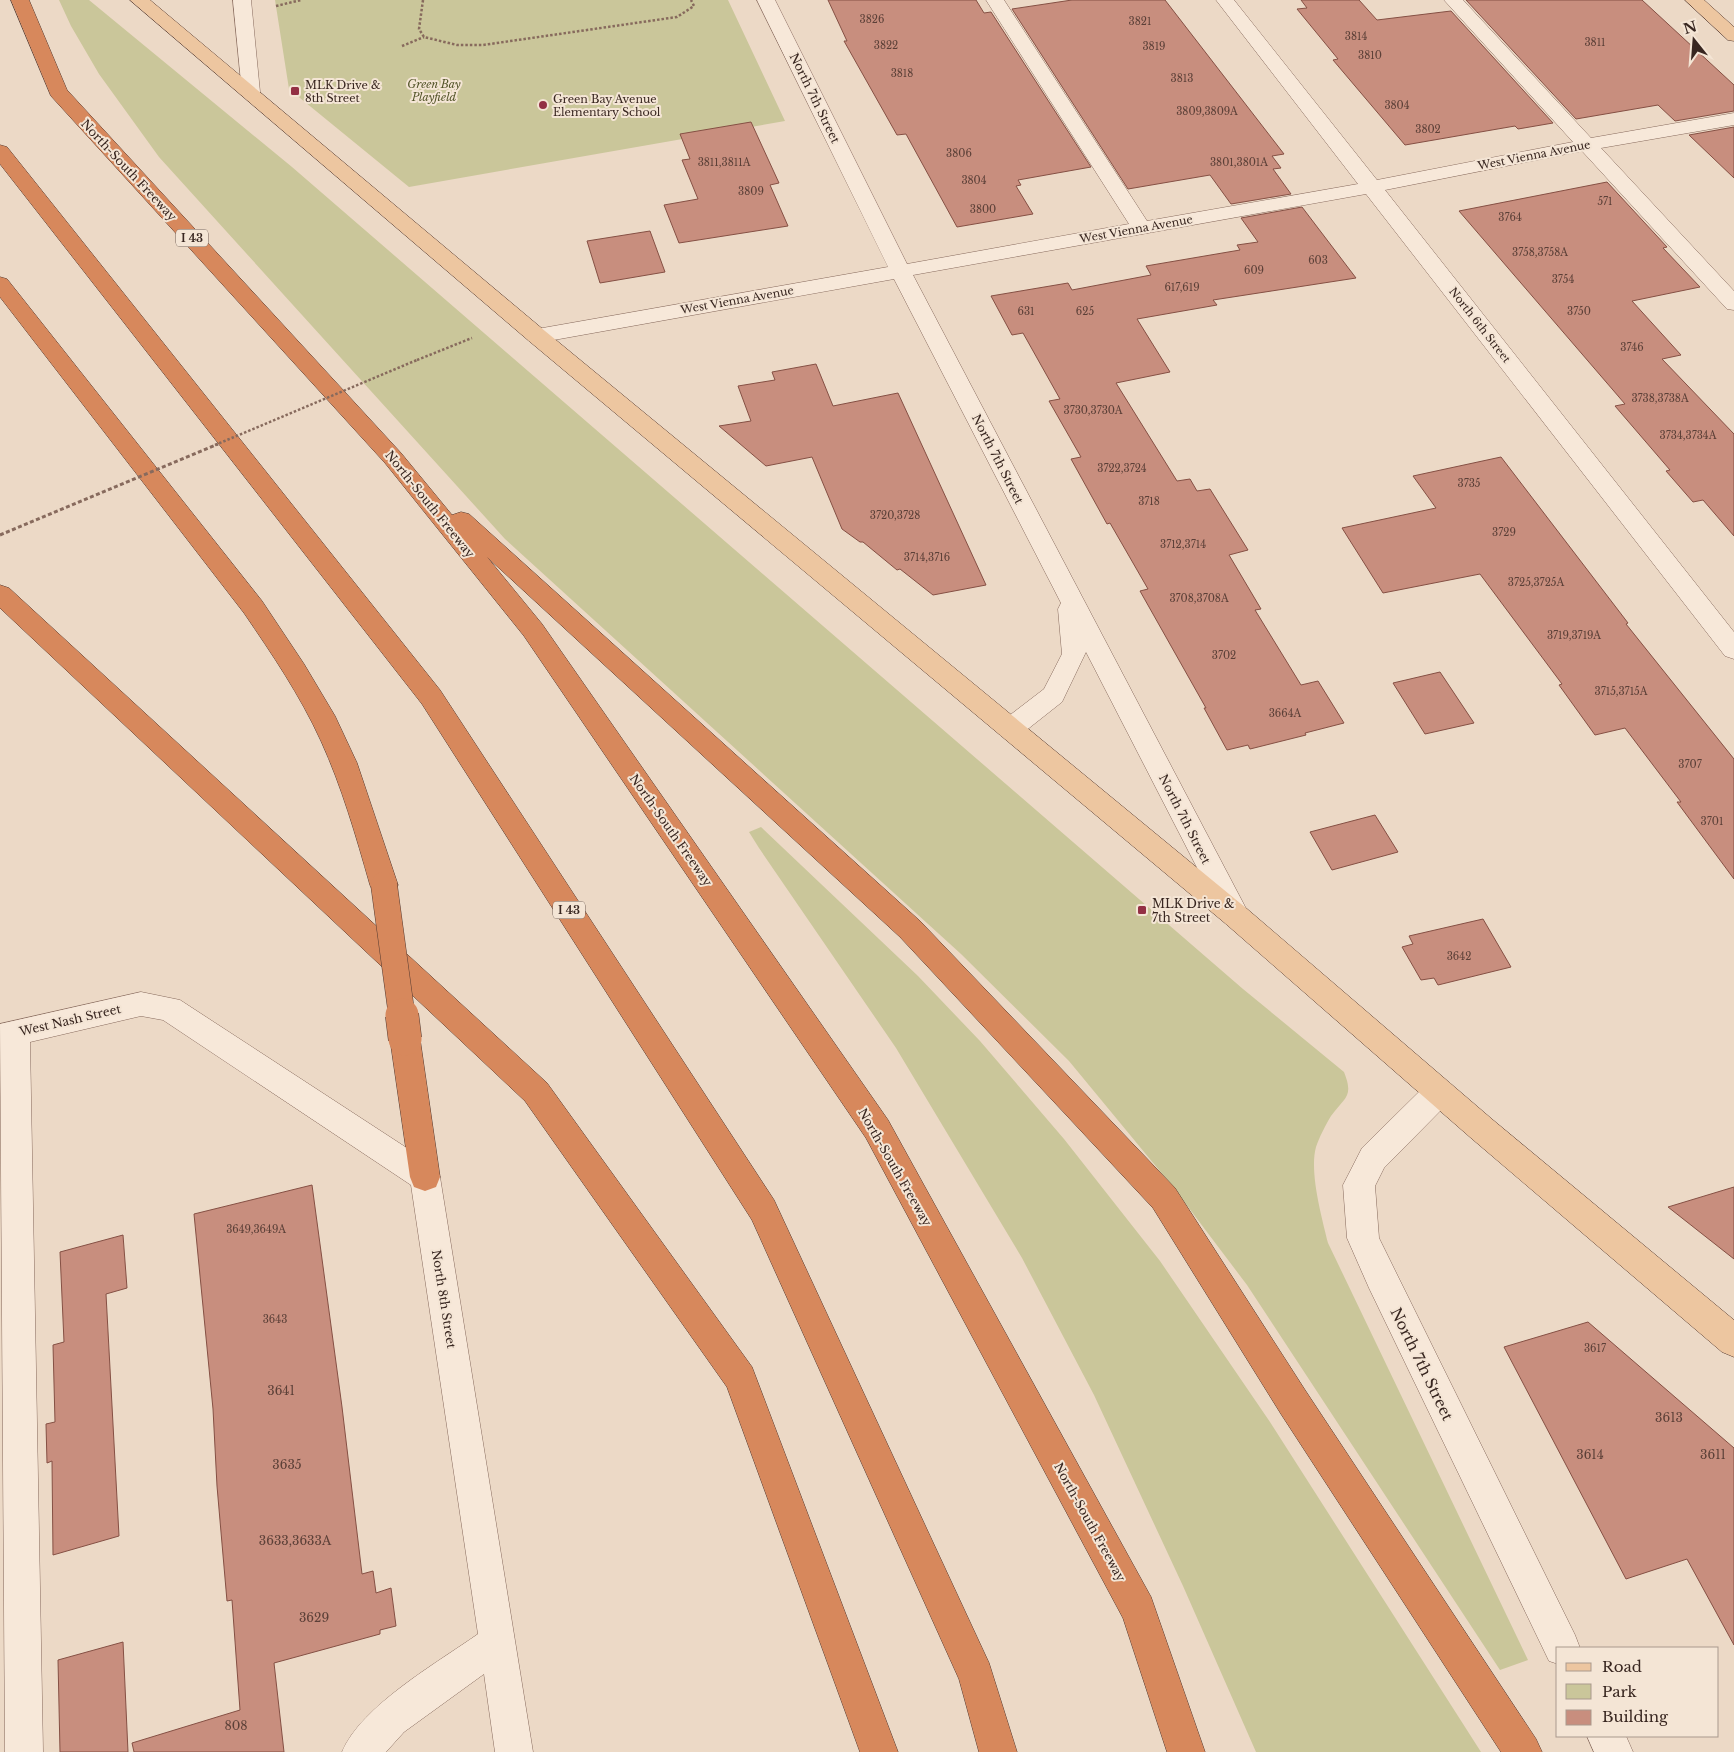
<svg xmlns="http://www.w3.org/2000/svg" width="1734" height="1752" viewBox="0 0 1734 1752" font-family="'Libre Baskerville',serif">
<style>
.green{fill:#cac69a}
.building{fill:#c88e7e;stroke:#855044}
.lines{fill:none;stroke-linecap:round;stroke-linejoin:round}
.minor-casing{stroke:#876a5d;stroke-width:1}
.major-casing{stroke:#553a30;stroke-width:1}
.highway-casing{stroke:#553a30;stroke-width:1}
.path{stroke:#876a5d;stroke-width:2.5;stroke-dasharray:2.5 2;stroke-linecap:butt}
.minor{fill:#f7e8d9;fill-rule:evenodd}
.major{fill:#edc6a0;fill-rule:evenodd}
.highway{fill:#d7885c;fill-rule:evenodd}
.highway-bridge-far1-casing{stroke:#553a30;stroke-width:27;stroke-linecap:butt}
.highway-bridge-casing{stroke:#553a30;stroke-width:34;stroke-linecap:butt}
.path-bridge-far1{stroke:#876a5d;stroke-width:2.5;stroke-dasharray:2.5 2;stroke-linecap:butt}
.path-bridge{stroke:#876a5d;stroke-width:3;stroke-dasharray:4 2.5;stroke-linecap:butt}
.highway-bridge-far1{stroke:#d7885c;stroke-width:26}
.highway-bridge{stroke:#d7885c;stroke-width:33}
.poi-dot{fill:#933044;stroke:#f4e5d5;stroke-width:2}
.labels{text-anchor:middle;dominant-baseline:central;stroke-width:4;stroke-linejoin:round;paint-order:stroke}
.number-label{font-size:10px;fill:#5c4038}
.far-park-label{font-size:11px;font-style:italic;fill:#515327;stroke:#f4e5d5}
.far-poi-label{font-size:11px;fill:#382620;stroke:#f4e5d5;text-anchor:start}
.far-street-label{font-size:11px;fill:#382620;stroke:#f4e5d5}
.shield{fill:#f4e5d5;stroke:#705f56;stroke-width:1}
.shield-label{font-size:11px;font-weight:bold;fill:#382620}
.street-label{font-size:12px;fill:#382620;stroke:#f4e5d5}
.poi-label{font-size:12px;fill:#382620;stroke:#f4e5d5;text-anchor:start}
.near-number-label{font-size:12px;fill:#5c4038}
.near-street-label{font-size:15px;fill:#382620;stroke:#f4e5d5}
</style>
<rect width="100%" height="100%" fill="#ecd9c6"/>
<path class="green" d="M59,0H89L292,167L1243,989L1344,1072C1354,1097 1345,1097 1331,1116C1326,1124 1319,1138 1316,1147C1309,1172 1322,1218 1328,1243L1528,1660L1500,1670L1247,1285L1173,1187L1069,1061L961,954L505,539L159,157L99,74L71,26Z
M275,0H728L785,121L409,187L289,89Z
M761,827L918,976L980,1041L1064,1139L1160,1261L1270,1422L1481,1752H1256L1183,1586L1094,1395L1022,1258L896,1048L759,848L749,832Z"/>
<path class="building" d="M828,0H976L984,13L991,12L1091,167L1018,180L1021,185L1016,186L1033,214L957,227L906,134L897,135L844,41H847Z
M1072,0H1165L1284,154L1272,156L1281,168L1273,169L1291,194L1231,204L1210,175L1128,189L1012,9Z
M1301,0H1359L1377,20L1451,11L1553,123L1518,129L1515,126L1405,145L1333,60L1338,59L1297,9L1307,8Z
M1466,0H1642L1734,85V111L1675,121L1658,105L1576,119Z
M751,122L779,183L770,185L788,226L679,243L664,205L698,199L682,160L690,159L680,134Z
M1734,127V178L1689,135Z
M1607,182L1667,247L1663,248L1700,287L1632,301L1681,355L1662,359L1734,434V536L1703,500L1693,502L1666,471L1670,470L1615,406L1625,404L1459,211Z
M1302,207L1356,278L1213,300L1217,305L1137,319L1170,372L1116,383L1177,481L1190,479L1197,491L1210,489L1248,550L1229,555L1261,609L1255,610L1301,685L1318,681L1344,723L1305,733L1306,735L1250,749L1248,745L1227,750L1204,708H1206L1140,591L1148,589L1110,523L1107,524L1071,459L1081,457L1049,401L1060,399L1023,333L1012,335L991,296L1068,283L1072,290L1151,275L1146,266L1240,250L1237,245L1258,242L1241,218Z
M650,231L665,272L600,283L587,241Z
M816,364L833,406L898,393L986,585L933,595L900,569L897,570L863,542H860L842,529L812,457L766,466L719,426L751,421L738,386L775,380L772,372Z
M1501,457L1628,623L1626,624L1734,759V879L1677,802H1681L1625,728L1595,735L1559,685L1562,684L1480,574L1383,593L1342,528L1436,508L1413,476Z
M1440,672L1474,723L1425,734L1393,683Z
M1375,815L1398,852L1332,870L1310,832Z
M1483,919L1511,967L1438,985L1434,978L1421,980L1402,947L1413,944L1409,936Z
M312,1185L342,1407L362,1574L373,1571L376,1593L391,1588L396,1626L380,1630V1634L274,1663L284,1752H134L132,1743L240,1710L232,1600L227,1601L217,1486L213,1409L194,1214Z
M1734,1187V1259L1668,1207Z
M123,1235L127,1288L106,1294L119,1536L53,1555L52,1461L47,1463L46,1424L55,1422L53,1345L64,1342L60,1252Z
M1588,1322L1734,1448V1645L1687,1559L1626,1579L1504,1347Z
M123,1642L128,1752H60L58,1660Z"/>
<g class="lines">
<defs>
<path id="minor" d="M233,0H251L260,92L258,96H244L242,92Z
M757,0H775L907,264L1129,224L986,0H1004L1147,221L1358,184L1216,0H1234L1377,180L1573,142L1444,0H1463L1591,138L1734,113V125L1601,148L1734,291V310L1727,309L1582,151L1385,190L1734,632V659L1725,656L1366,194L913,275L1250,916L1246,924L1236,927L1226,924L1086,652L1062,702L1019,736L1010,739L1001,736L997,729L1001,722L1044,689L1062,654L1058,609L1061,603L894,279L537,343L529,341L526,336L529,331L537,329L888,267Z
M141,992L180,1000L436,1167L440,1177L533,1752H495L484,1674L404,1732L386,1752H342C361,1706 437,1663 478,1634L411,1185L163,1020L141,1016L30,1042L43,1752H5L0,1024Z
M1439,1079L1450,1083L1454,1092L1450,1101L1384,1168L1375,1186L1379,1238L1575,1635L1580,1648H1558V1664L1549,1661L1369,1288L1347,1238L1343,1185L1362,1148L1428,1083Z
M1587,1736H1626L1633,1752H1594Z"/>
<path id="major" d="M130,0H150L545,331L1246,908L1493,1120L1734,1320V1357L1722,1352L1471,1138L1226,924L529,341Z
M1685,0H1704L1734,27V41L1728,40Z"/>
<path id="highway" d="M11,0H29L67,90L401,453L452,515L461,512L469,514L920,921L1175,1188L1305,1390L1536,1739L1542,1752H1501L1281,1414L1153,1208L900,937L487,557L542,624L888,1120L1151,1597L1205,1752H1167L1123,1618L866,1138L524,636L385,463L51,96Z
M0,145L7,147L440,690L774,1200L989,1663L1017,1752H979L959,1679L752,1220L422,704L0,164Z
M0,277L7,279L262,601L304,664L335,716L357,763L398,885L394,893L384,896L374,893L370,885C356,836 342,787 321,741C300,695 272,654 244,613L0,297Z
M0,585L9,588L547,1083L752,1367L898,1752H860L727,1387L525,1101L0,608Z
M405,1026L415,1030L420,1039L440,1177L436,1187L425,1191L414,1187L410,1177L390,1039L395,1030Z"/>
</defs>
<use href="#minor" class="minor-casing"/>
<use href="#major" class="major-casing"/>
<use href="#highway" class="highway-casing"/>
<path class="path" d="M423,0L419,29L424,37L457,45H483L677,17L694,6L691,0
M276,6L301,0
M402,46L424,37
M417,360L472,338"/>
<use href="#minor" class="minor"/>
<use href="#major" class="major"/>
<use href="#highway" class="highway"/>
<defs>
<path id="highway-bridge-far1" d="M384,885L402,1017"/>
<path id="highway-bridge" d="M402,1015L405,1039"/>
</defs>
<use href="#highway-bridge-far1" class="highway-bridge-far1-casing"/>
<use href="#highway-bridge" class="highway-bridge-casing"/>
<path class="path-bridge-far1" d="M215,445L417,360"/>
<path class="path-bridge" d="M0,535L218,444"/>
<use href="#highway-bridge-far1" class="highway-bridge-far1"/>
<use href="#highway-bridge" class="highway-bridge"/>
</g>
<g class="poi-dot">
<rect x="290" y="86" width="10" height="10" rx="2.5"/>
<circle cx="543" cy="105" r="5"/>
<rect x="1137" y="905" width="10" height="10" rx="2.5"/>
</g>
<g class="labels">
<g class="number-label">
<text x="872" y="19">3826</text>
<text x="1140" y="21">3821</text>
<text x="1356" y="36">3814</text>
<text x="1595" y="42">3811</text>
<text x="886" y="45">3822</text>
<text x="1154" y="46">3819</text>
<text x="1370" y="55">3810</text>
<text x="902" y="73">3818</text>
<text x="1182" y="78">3813</text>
<text x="1397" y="105">3804</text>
<text x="1207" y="111">3809,3809A</text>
<text x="1428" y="129">3802</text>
<text x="959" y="153">3806</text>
<text x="724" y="162">3811,3811A</text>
<text x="1239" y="162">3801,3801A</text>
<text x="974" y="180">3804</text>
<text x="751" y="191">3809</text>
<text x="1605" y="201">571</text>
<text x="983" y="209">3800</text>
<text x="1510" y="217">3764</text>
<text x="1540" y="252">3758,3758A</text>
<text x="1318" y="260">603</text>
<text x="1254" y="270">609</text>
<text x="1563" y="279">3754</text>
<text x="1182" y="287">617,619</text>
<text x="1026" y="311">631</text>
<text x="1085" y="311">625</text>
<text x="1579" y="311">3750</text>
<text x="1632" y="347">3746</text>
<text x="1660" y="398">3738,3738A</text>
<text x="1093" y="410">3730,3730A</text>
<text x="1688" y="435">3734,3734A</text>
<text x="1122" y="468">3722,3724</text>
<text x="1469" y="483">3735</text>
<text x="1149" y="501">3718</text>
<text x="895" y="515">3720,3728</text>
<text x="1504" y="532">3729</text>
<text x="1183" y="544">3712,3714</text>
<text x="927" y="557">3714,3716</text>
<text x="1536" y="582">3725,3725A</text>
<text x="1199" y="598">3708,3708A</text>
<text x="1574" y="635">3719,3719A</text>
<text x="1224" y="655">3702</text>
<text x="1621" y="691">3715,3715A</text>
<text x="1285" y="713">3664A</text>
<text x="1690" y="764">3707</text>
<text x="1712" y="821">3701</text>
<text x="1459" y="956">3642</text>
<text x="256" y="1229">3649,3649A</text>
<text x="275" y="1319">3643</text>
<text x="1595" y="1348">3617</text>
</g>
<g class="far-park-label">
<text x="434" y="84">Green Bay<tspan x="434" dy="13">Playfield</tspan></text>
</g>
<g class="far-poi-label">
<text x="305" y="85">MLK Drive &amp;<tspan x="305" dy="13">8th Street</tspan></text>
<text x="553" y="99">Green Bay Avenue<tspan x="553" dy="13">Elementary School</tspan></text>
</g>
<g class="far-street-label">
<text transform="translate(1534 155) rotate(-11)">West Vienna Avenue</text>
<text transform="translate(1136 229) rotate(-10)">West Vienna Avenue</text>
<text transform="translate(737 300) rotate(-10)">West Vienna Avenue</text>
<text transform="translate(1480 325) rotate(52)">North 6th Street</text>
</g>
<g class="shield">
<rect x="176" y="229.5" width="32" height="17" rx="4"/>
<rect x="553" y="901.5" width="32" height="17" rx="4"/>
</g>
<g class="shield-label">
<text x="192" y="238">I 43</text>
<text x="569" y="910">I 43</text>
</g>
<g class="street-label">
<text transform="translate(815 98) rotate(64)">North 7th Street</text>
<text transform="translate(129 170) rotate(47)">North-South Freeway</text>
<text transform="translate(998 459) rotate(63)">North 7th Street</text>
<text transform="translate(430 504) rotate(51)">North-South Freeway</text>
<text transform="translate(1185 819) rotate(63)">North 7th Street</text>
<text transform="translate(671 830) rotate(55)">North-South Freeway</text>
<text transform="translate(70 1020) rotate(-13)">West Nash Street</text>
<text transform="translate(895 1167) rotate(60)">North-South Freeway</text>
<text transform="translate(444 1299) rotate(81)">North 8th Street</text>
<text transform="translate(1090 1522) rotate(61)">North-South Freeway</text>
</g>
<g class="poi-label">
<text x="1152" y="903">MLK Drive &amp;<tspan x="1152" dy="14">7th Street</tspan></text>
</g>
<g class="near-number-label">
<text x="281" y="1390">3641</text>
<text x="1669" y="1417">3613</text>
<text x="1590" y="1454">3614</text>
<text x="1713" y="1454">3611</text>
<text x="287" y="1464">3635</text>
<text x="295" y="1540">3633,3633A</text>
<text x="314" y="1617">3629</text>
<text x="236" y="1725">808</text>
</g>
<g class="near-street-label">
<text transform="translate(1422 1364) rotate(64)">North 7th Street</text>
</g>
</g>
<rect x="1556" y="1647" width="162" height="90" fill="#f4e5d5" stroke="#a9998d"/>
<rect x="1566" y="1663" width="25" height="8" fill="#edc6a0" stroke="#a9998d"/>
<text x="1602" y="1672" font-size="15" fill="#382620">Road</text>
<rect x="1566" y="1684" width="25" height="15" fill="#cac69a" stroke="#a9998d"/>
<text x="1602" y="1697" font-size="15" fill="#382620">Park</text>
<rect x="1566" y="1710" width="25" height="15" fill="#c88e7e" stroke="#a9998d"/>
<text x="1602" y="1722" font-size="15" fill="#382620">Building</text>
<g transform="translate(1694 40) rotate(343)" stroke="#f4e5d5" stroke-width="4" paint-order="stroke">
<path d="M0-4L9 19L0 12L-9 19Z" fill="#382620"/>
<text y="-8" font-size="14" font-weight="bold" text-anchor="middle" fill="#382620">N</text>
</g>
</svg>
